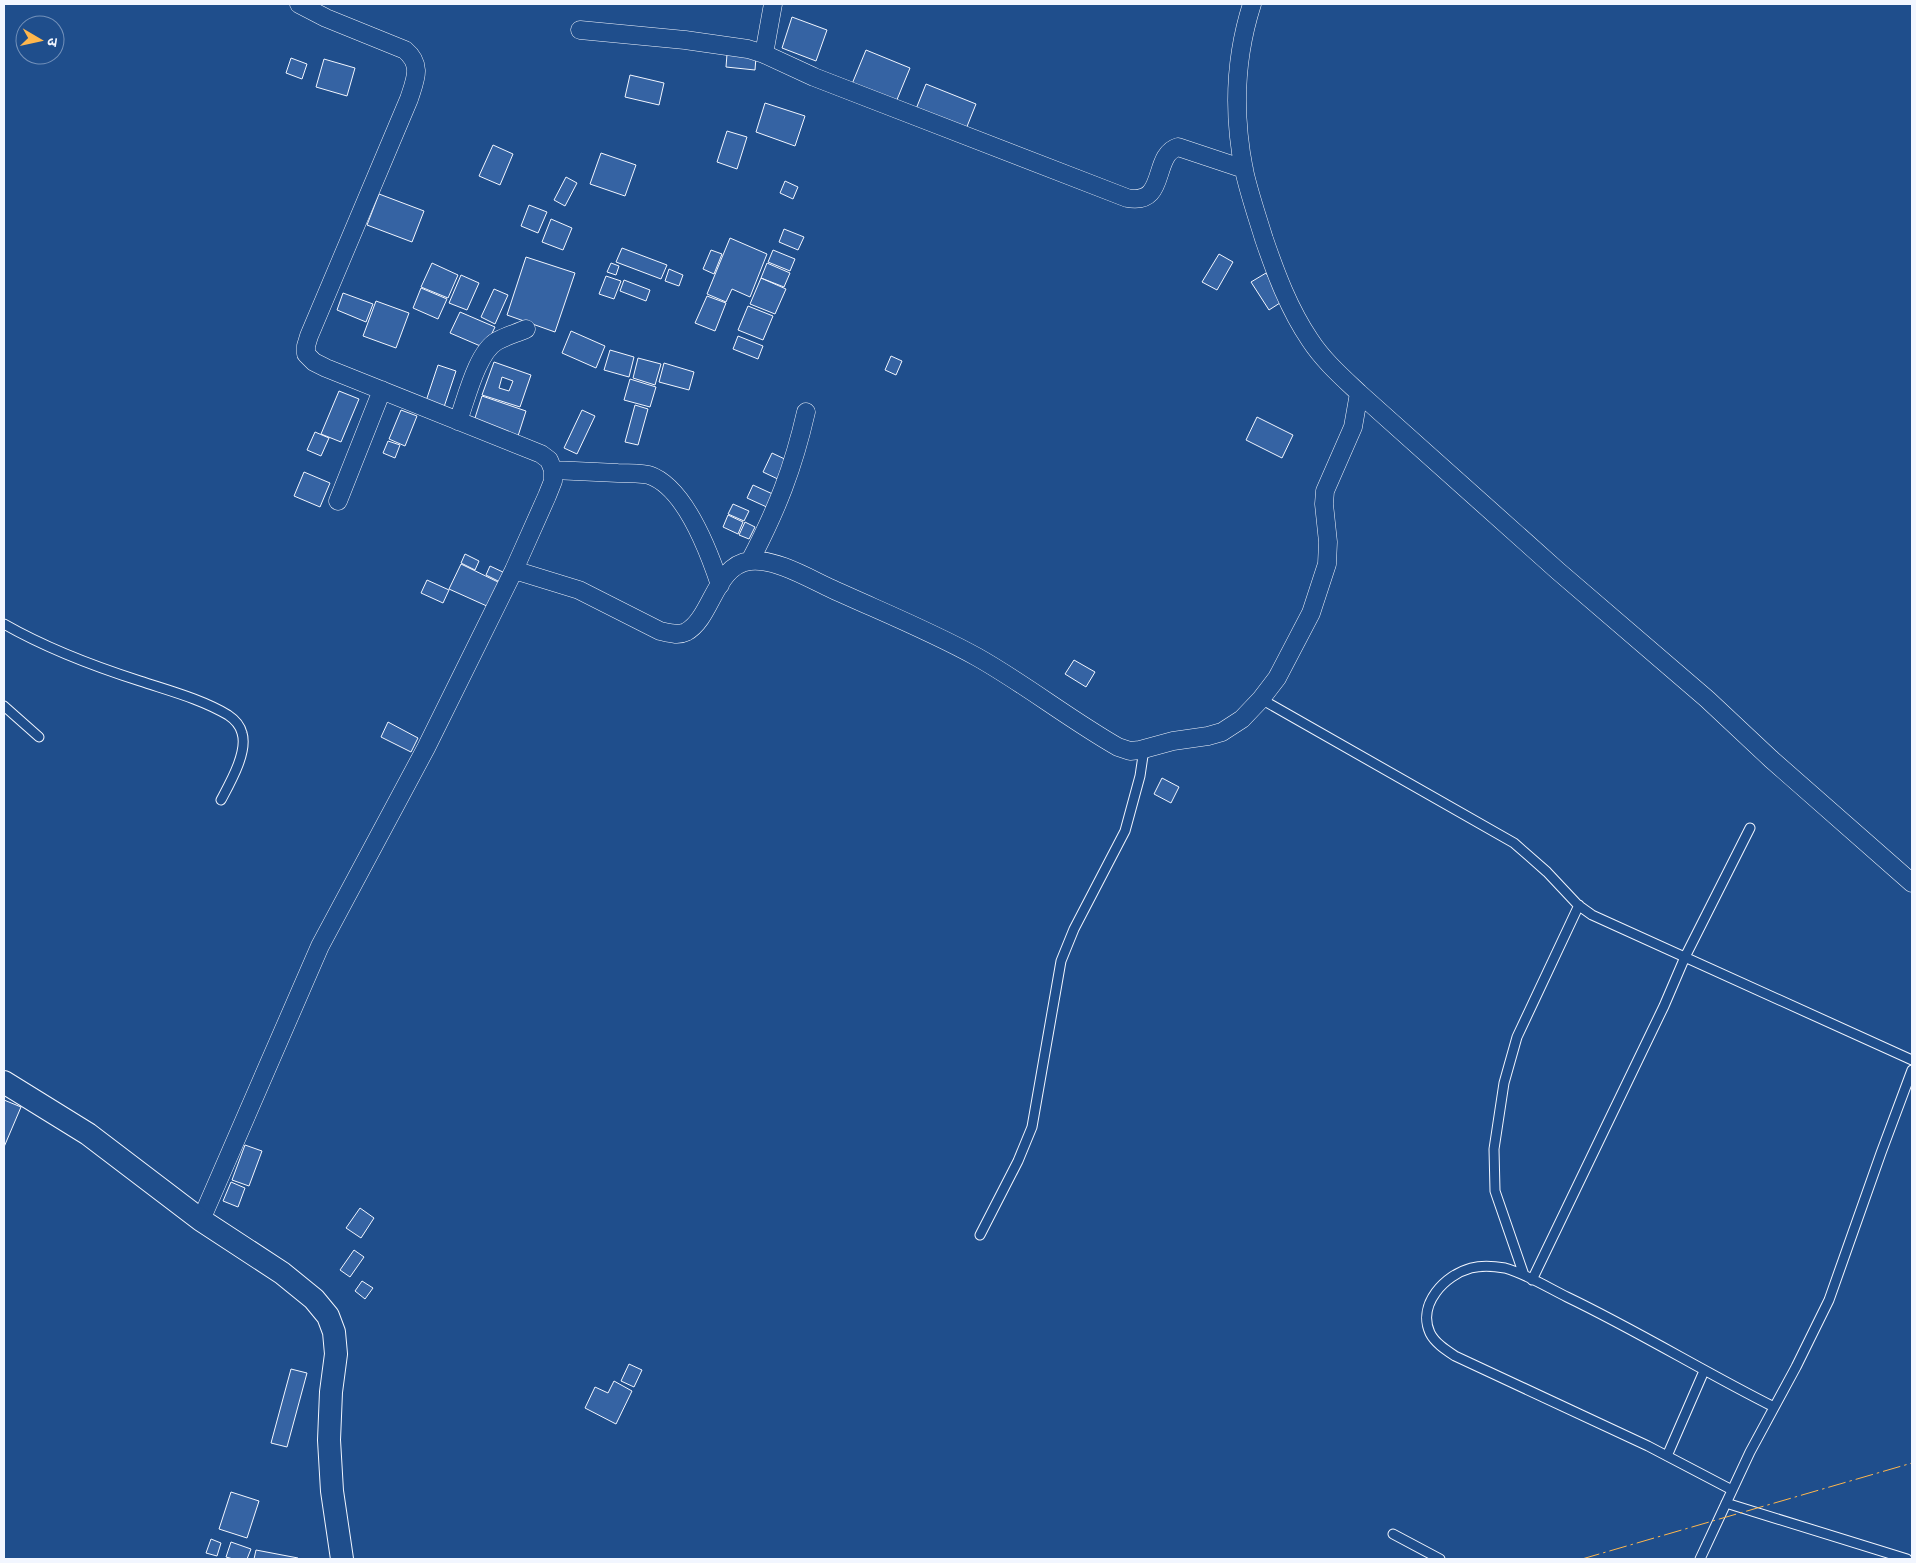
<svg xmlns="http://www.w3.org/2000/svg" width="1916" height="1563" viewBox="0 0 1916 1563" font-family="'Source Sans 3','Noto Sans Devanagari',sans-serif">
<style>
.building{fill:#3563a3;stroke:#f2f6ff;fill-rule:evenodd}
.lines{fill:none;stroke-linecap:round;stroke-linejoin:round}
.service-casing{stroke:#f2f6ff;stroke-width:11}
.minor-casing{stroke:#f2f6ff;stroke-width:19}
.tertiary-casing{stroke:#f2f6ff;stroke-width:24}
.service{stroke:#1f4e8c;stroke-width:9}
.minor{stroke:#1f4e8c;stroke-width:18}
.tertiary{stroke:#1f4e8c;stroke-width:22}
.power{stroke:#ffb74d;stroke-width:1;stroke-dasharray:18 4 2.5 4;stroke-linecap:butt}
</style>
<rect width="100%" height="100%" fill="#1f4e8c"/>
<path class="building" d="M792,17L827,30L816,61L782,48Z
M866,50L910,68L896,102L852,84Z
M727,54L756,57L755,70L726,67Z
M291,58L307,64L302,79L286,73Z
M324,59L355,68L347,96L316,87Z
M630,75L664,83L659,105L625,97Z
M926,84L976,104L966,129L916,109Z
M765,103L805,116L795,146L756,132Z
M727,131L747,137L737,169L717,162Z
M493,145L513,154L500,185L479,176Z
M601,153L636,165L625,196L590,184Z
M566,177L577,183L565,206L554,200Z
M785,181L798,187L793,199L780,193Z
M379,194L424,211L412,242L367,225Z
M529,205L547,212L538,233L521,226Z
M551,219L572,228L563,250L542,242Z
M784,229L804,237L798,250L779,242Z
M730,238L767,254L750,297L732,289L726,302L707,294Z
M622,248L667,265L661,279L616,262Z
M711,250L722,254L714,274L703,269Z
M773,250L795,259L790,271L768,262Z
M1219,254L1233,262L1217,290L1202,282Z
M526,257L575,273L555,332L507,315Z
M432,263L458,275L448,298L421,287Z
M611,263L619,266L616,275L607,272Z
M767,263L790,273L784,287L761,278Z
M669,269L683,275L679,286L665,281Z
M1266,273L1283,301L1269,310L1251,282Z
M461,275L479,283L467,310L449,303Z
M606,276L621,281L614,299L599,294Z
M761,278L786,289L775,314L750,304Z
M624,280L650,290L646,301L620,291Z
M421,288L447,299L438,319L413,308Z
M494,289L508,295L495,324L481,317Z
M343,293L373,304L366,322L337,310Z
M707,296L726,303L715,331L695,323Z
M376,301L409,313L396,348L363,336Z
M748,306L773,316L763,340L738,330Z
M460,312L495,327L485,348L450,333Z
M571,331L605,346L596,368L562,353Z
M738,336L763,346L758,359L733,349Z
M610,350L634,357L629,377L604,370Z
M891,356L902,361L896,375L885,370Z
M638,358L661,364L655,385L633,378Z
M494,362L531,375L520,407L482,395ZM502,377L513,381L509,391L499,388Z
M664,363L694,372L689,390L659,382Z
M438,365L456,371L444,407L426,401Z
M630,379L656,387L650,407L624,400Z
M339,391L359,399L341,442L321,434Z
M482,396L526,411L518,436L474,421Z
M635,405L648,409L638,445L625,442Z
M401,410L417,416L405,446L389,439Z
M582,410L595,416L577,454L564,448Z
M1257,417L1293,435L1282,458L1246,440Z
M315,432L329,438L321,456L307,450Z
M388,441L400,445L395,458L383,453Z
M772,453L791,462L782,481L763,472Z
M304,472L330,483L320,507L294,496Z
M753,485L777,496L771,509L747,498Z
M733,504L749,511L744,521L728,514Z
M728,515L743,522L738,534L723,527Z
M745,522L755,527L749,539L739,535Z
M465,554L479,561L475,570L461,563Z
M461,564L500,583L489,607L449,589Z
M490,566L505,573L500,582L486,575Z
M427,580L449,590L443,603L421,593Z
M1074,660L1095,672L1086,687L1065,674Z
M388,722L418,738L411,752L381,737Z
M1162,778L1179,787L1171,803L1154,794Z
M4,1100L21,1107L4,1147Z
M245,1145L262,1151L249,1186L232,1180Z
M231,1182L245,1188L238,1207L223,1201Z
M360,1208L374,1218L361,1238L346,1228Z
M354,1250L364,1257L350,1277L340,1270Z
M362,1281L373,1288L365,1299L355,1291Z
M629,1364L642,1370L634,1387L621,1381Z
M291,1369L307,1373L287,1447L271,1443Z
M614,1381L632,1391L616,1424L585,1408L595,1387L608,1393Z
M231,1492L259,1501L247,1538L219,1529Z
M211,1539L221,1543L217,1556L206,1553Z
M231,1542L251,1549L247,1559H233L226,1557Z
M256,1550L298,1558V1559H254Z"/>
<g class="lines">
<defs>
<path id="service" d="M4,624C46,648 93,666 140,681C170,691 201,699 228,715C234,719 240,725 242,733C248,752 230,783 221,800
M1261,699L1514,843L1547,872L1578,905L1592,915L1912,1060
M4,706L39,737
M980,1235L1018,1161L1032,1127L1061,961L1074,929L1125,831L1140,776L1144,749
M1524,1275L1495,1191L1494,1149L1504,1083L1517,1037L1579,905
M1532,1280L1664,1006L1685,957L1750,828
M1667,1456L1704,1371
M1732,1490L1648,1446L1455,1356C1446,1350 1435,1343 1430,1333C1417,1304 1445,1275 1471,1268C1482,1265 1494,1266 1505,1268C1526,1274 1547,1287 1567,1297C1638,1331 1704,1372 1774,1407
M1726,1503L1907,1559
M1393,1534L1440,1559
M1700,1559L1750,1452L1796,1367L1829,1300L1881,1153L1912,1070"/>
<path id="minor" d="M1252,4C1235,57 1233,114 1244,170C1249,193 1257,216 1264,239C1276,274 1289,309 1310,340C1323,360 1341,376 1359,393L1558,571L1707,699L1771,759L1912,883
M580,30L685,40L748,49L764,54L814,77L1127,198C1168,206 1151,155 1178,147L1244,169
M764,54L773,4
M458,421C466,400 477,352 497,341C506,336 517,333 526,329
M553,470C575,471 596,472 618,473C628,473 639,473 649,475C685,487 709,552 720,585
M338,501L382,390
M750,561C777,509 793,469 806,412
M514,570L579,590L660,631C669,633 678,636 686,632C712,618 715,565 750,561C775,558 810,579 832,589C880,611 930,631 977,657C1025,684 1069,719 1118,747L1130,751L1140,750L1173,741L1208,736L1222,732L1242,719L1261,699L1277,678L1311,613L1327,564L1328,542L1324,504L1325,491L1353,427L1359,393
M201,1220L320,946L426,748L514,570L547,496L553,481V470L549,460L541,454L326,368L314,362L306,354V346L309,336L409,99C415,80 423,65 405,50L326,18L299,4"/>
<path id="tertiary" d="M4,1082L88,1134L201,1220L282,1273L314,1299L328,1316L334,1332L336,1354L331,1392L329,1440L332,1491L342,1559"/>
</defs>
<use href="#service" class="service-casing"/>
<use href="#minor" class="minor-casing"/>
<use href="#tertiary" class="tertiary-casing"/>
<use href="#service" class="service"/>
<use href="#minor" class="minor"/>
<use href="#tertiary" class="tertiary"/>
<path class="power" d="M1582,1559L1912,1463"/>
</g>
<rect width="1916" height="1563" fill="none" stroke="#f2f6ff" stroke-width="10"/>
<g transform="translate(40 40) rotate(99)"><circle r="24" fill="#1f4e8c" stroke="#7391ba"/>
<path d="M0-4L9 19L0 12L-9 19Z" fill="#ffb74d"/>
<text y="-8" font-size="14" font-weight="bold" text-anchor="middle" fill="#f2f6ff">उ</text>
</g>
</svg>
